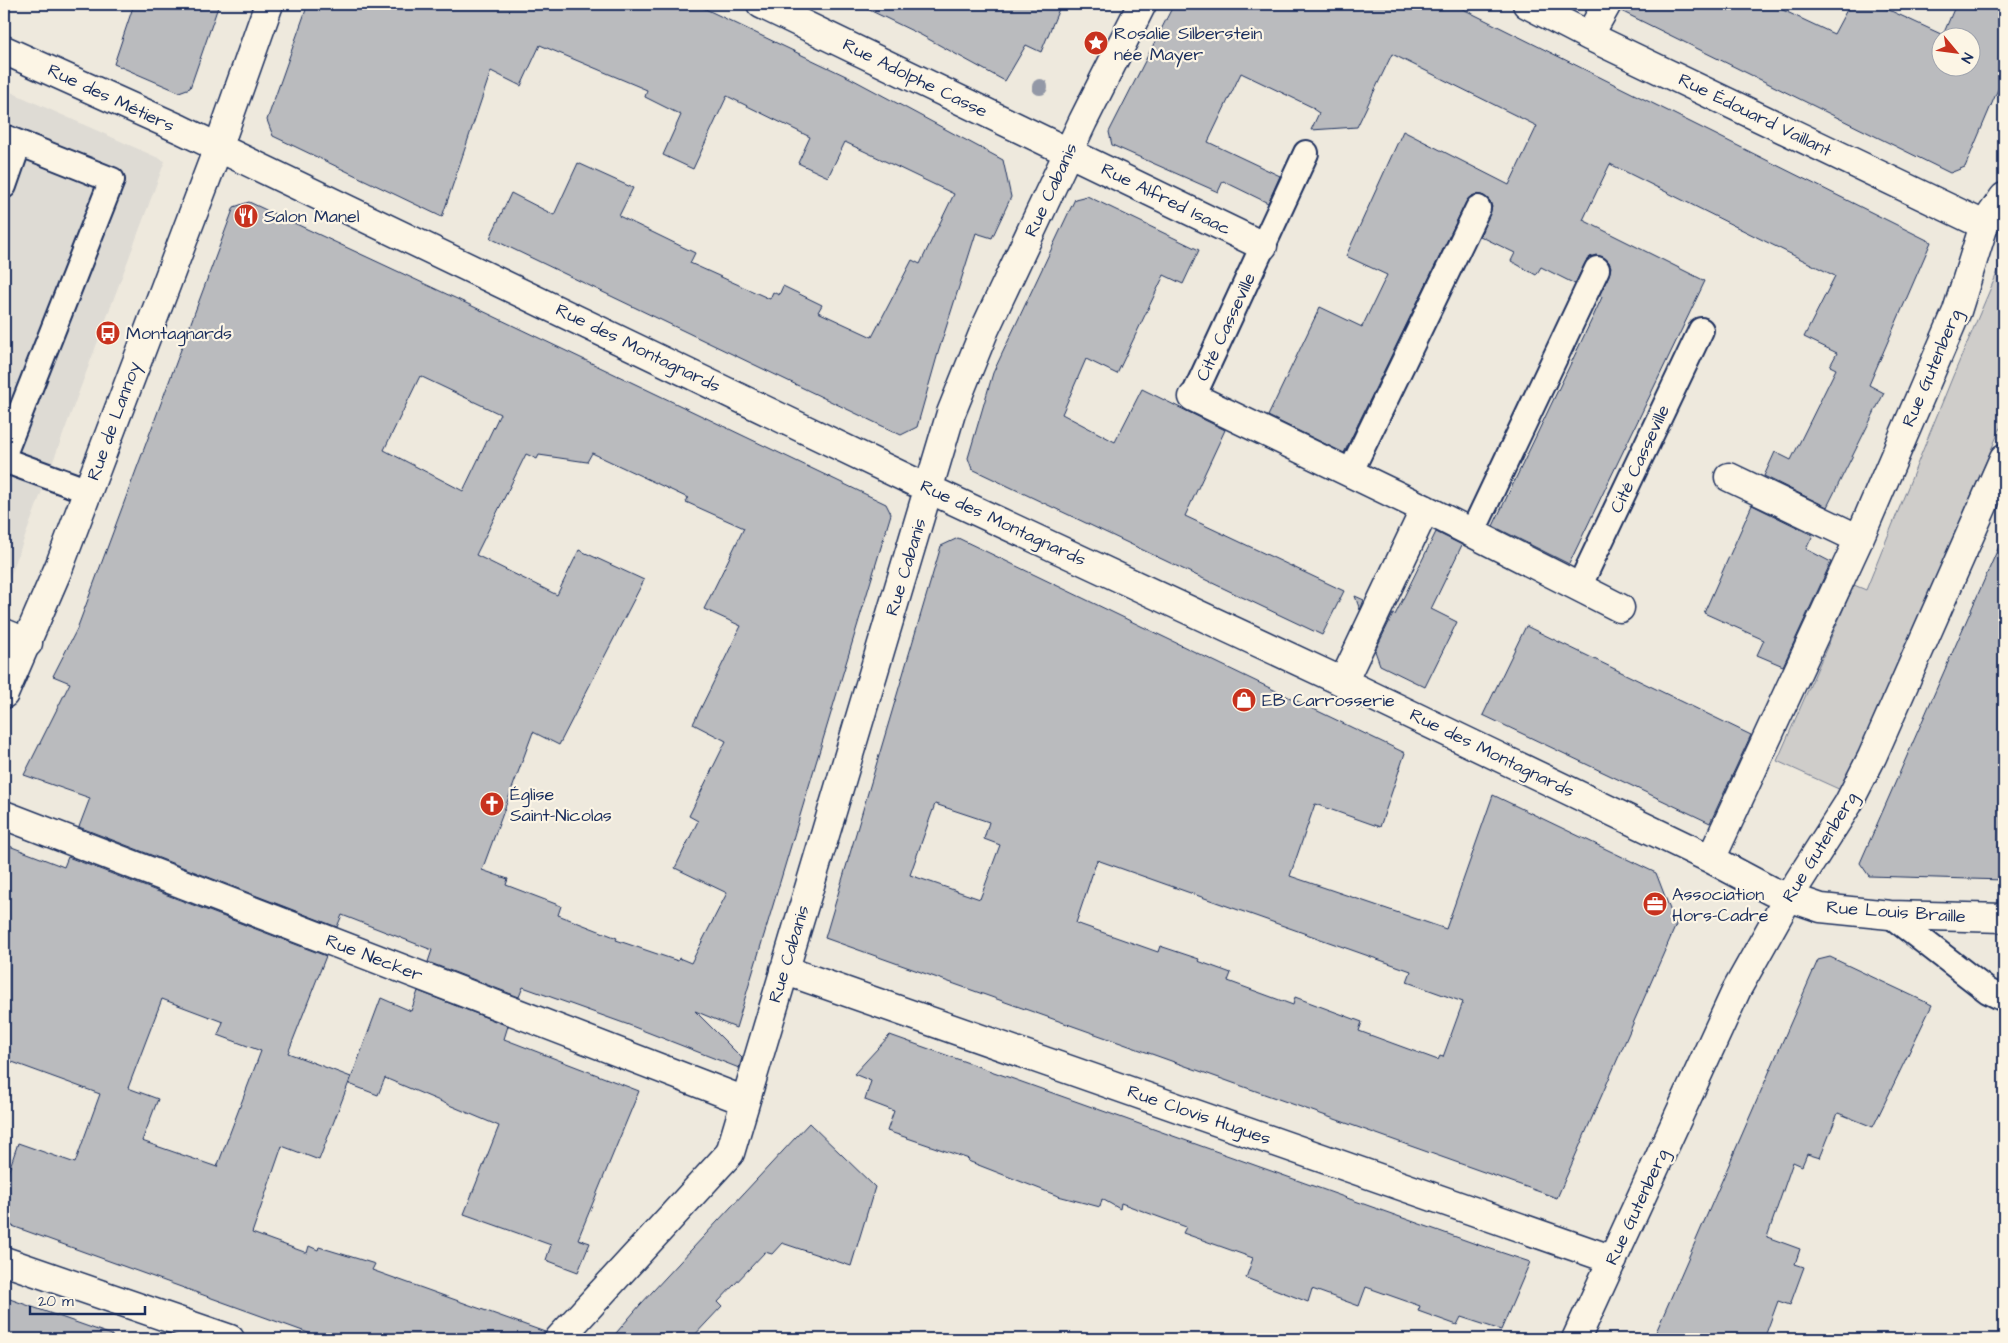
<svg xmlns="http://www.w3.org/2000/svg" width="2008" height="1343" viewBox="0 0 2008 1343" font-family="'Architects Daughter',sans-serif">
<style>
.built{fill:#dedbd4}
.green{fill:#cfcdca;stroke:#757e94}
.building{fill:#babbbe;stroke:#1b2f5e;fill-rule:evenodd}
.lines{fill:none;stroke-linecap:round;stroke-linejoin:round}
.lane-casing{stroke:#1b2f5e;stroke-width:28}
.street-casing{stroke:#1b2f5e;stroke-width:31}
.secondary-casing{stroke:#1b2f5e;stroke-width:31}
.lane{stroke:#fcf5e5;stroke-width:24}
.street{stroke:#fcf5e5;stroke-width:28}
.secondary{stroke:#fcf5e5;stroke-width:28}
.tree{fill:#9398a6}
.labels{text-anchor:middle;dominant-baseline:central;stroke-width:4.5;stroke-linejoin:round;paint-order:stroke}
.poi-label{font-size:18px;fill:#1b2f5e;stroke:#fcf5e5;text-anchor:start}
.street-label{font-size:18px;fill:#1b2f5e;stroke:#fcf5e5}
</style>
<rect width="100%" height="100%" fill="#eee9dd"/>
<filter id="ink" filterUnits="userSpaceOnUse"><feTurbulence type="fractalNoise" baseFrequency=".02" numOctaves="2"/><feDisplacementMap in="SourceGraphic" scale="10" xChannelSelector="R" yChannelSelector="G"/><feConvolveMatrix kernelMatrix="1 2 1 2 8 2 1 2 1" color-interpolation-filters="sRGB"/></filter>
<g filter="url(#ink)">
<path class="built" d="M4,89L165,161L4,593Z"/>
<path class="green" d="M2004,257V420L1843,791L1777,761L1854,585L1866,590L1953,376Z"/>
<path class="building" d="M134,4H219L190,88L179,92L114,64Z
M308,4H695L850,78L1003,160L1011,197L992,238L976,233L938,353L917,427L901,435L490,238L511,193L554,215L578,163L633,188L619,216L695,253L690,263L770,299L773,292L779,295L783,286L822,305L818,312L872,337L912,260L920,264L954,194L845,142L828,177L798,163L810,137L727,96L693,169L663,155L681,115L645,97L647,90L540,45L521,86L491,71L442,217L273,136L267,120Z
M857,4H1061L1041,52L1026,45L1005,81L921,35Z
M1174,4H1453L1931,242L1869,385L1884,393L1827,507L1764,476L1775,452L1791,460L1836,369L1830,366L1837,353L1804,337L1835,276L1610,164L1583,220L1705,281L1569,564L1493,526L1593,317L1602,297L1599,296L1609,275L1611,267L1609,262L1603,257L1596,255L1590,257L1585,263L1575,284L1541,267L1536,275L1511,261L1515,253L1480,236L1492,207L1490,201L1484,196L1477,194L1470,197L1466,202L1344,453L1268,416L1320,307L1362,327L1387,275L1346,256L1403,131L1509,185L1537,126L1392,54L1357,127L1311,130L1319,113L1313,109L1314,108L1241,73L1208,142L1280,176L1268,203L1223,181L1218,192L1112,145L1109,132Z
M1623,4H1770L1834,34L1850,4H1876L1943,35L1956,4H2004V75L1965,167L1950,173L1621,11ZM1940,38H1970V68H1940Z
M1087,196L1199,250L1183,284L1164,275L1117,374L1086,359L1062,414L1115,442L1142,389L1225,430L1185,516L1344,591L1322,635L972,469L968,458L993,373L1075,199Z
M249,202L470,305L886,504L891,514L736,1028L695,1011L742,1058L739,1068L629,1025L523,987L519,997L428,962L432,950L342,915L337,927L79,827L90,798L24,775L70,683L53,676L77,629L234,207ZM420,376L500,414L463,491L384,450ZM592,453L688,498L686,502L744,528L704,609L741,626L693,724L726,741L689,816L698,821L675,868L727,893L691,963L679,958L678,961L616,940L617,938L558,915L561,906L506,885L508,879L482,870L533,732L559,745L644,580L579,550L557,595L476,555L526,454L537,459L539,455L587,462Z
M1752,505L1813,535L1806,549L1831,562L1783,666L1757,655L1764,640L1704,613Z
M1436,532L1462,545L1431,609L1457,622L1425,687L1380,665L1375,651L1393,614L1395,615Z
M2004,535V880L1869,876L1860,863Z
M958,538L1405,753L1380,827L1315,804L1290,876L1446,929L1493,795L1656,873L1676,925L1557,1198L825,938L941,546ZM935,804L989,822L984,839L1000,845L980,899L910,875ZM1097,860L1411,971L1407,982L1463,1002L1443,1057L1440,1056L1438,1060L1359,1031L1362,1022L1295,997L1293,1005L1228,981L1231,973L1198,961L1199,959L1160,946L1158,952L1076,923Z
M1355,596L1364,600L1360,610Z
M1526,626L1751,735L1710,823L1483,715Z
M4,844L64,867L68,857L326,956L288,1053L351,1077L319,1160L282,1146L252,1233L307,1253L309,1246L318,1250L319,1247L375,1264L372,1270L545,1332L544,1339H325L4,1223V1185L18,1143L75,1163L100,1094L4,1059ZM162,999L223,1022L218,1035L261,1051L217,1167L142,1141L158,1099L128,1088Z
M1830,957L1932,1005L1873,1127L1838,1113L1820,1158L1807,1154L1802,1166L1793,1162L1767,1237L1800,1249L1795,1264L1804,1267L1790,1305L1778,1301L1764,1339H1653L1818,960Z
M418,991L508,1026L504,1039L639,1091L578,1239L590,1243L578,1272L546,1260L551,1245L464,1214L499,1126L385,1078L378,1095L349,1084L381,998L411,1011Z
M890,1035L1473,1243L1530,1262L1501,1330L1461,1317L1457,1325L1418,1311L1420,1306L1366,1287L1359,1306L1312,1289L1308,1302L1246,1278L1253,1258L1183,1233L1186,1227L1121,1203L1120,1209L1102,1199L1100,1207L1058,1196L968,1161L969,1159L887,1131L894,1111L865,1100L871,1081L854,1074Z
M809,1123L875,1187L851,1266L782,1243L772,1254L765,1252L718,1302L722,1306L691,1339H611L640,1305Z
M4,1297L112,1335V1339H4Z"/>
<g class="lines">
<defs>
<path id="lane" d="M4,137L112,180L4,454
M4,186L19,143
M1193,397L1306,153
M4,460L88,491
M1350,473L1478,208
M1472,533L1597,269
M1579,587L1701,330
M1890,915L1988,991L2004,999"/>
<path id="street" d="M761,4L1263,246
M1527,4L1589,36L1984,225
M1589,36L1607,4
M4,50L180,129L929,489L1343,682L1711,859L1771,891L1821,908L1890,915L2004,918
M1193,397L1425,509L1620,608
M1729,477L1859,539
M4,633L28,643
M1343,682L1425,509
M4,815L745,1101
M1711,859L1859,539L1957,311L1984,225L2004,197
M784,970L1613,1260
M4,1261L230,1339
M559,1339L730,1153L951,413L985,329L1083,121L1142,4"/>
<path id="secondary" d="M4,694L59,567L218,148L269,4
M1576,1339L1737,989L1788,898L1848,804L1872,757L2004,458"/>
</defs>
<use href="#lane" class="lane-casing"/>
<use href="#street" class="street-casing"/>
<use href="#secondary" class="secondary-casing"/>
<use href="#lane" class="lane"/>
<use href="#street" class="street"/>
<use href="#secondary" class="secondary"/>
</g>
<circle class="tree" cx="1040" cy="87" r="8"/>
</g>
<defs>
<symbol id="sight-disc" viewBox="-11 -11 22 22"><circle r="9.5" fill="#c8321e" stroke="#fcf5e5"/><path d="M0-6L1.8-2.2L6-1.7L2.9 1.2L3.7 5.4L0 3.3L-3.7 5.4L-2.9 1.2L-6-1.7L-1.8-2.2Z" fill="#fff"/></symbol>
<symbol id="restaurant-disc" viewBox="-11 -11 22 22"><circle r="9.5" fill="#c8321e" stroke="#fcf5e5"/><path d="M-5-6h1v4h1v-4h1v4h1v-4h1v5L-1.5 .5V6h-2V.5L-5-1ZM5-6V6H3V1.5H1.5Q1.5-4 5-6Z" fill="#fff"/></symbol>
<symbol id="bus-disc" viewBox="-11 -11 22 22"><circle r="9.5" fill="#c8321e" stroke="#fcf5e5"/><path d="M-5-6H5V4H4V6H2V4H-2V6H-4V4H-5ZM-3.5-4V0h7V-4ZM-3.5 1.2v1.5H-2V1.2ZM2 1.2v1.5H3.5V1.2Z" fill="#fff"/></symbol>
<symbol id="shop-disc" viewBox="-11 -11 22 22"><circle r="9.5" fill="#c8321e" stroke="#fcf5e5"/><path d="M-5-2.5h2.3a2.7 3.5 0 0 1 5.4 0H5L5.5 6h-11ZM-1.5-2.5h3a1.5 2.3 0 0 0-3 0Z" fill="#fff"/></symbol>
<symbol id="church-disc" viewBox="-11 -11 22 22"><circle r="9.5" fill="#c8321e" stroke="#fcf5e5"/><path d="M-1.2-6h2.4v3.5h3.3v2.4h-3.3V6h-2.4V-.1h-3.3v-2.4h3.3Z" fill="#fff"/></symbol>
<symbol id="office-disc" viewBox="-11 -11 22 22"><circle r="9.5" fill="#c8321e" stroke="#fcf5e5"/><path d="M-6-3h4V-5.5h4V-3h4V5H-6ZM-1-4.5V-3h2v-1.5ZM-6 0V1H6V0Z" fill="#fff"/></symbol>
</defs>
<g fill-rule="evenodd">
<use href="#sight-disc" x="1082" y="29" width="28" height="28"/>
<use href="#restaurant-disc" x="232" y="202" width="28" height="28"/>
<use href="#bus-disc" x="94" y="319" width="28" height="28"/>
<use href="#shop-disc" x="1230" y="686" width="28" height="28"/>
<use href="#church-disc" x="478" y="790" width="28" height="28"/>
<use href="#office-disc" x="1641" y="890" width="28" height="28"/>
</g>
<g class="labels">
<g class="poi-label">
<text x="1114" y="33">Rosalie Silberstein<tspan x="1114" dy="21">née Mayer</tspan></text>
<text x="264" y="216">Salon Manel</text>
<text x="126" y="333">Montagnards</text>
<text x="1262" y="700">EB Carrosserie</text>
<text x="510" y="794">Église<tspan x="510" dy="21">Saint-Nicolas</tspan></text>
<text x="1672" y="894">Association<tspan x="1672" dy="21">Hors-Cadre</tspan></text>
</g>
<g class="street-label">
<text transform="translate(915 78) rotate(26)">Rue Adolphe Casse</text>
<text transform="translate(111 98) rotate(25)">Rue des Métiers</text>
<text transform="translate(1755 115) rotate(26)">Rue Édouard Vaillant</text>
<text transform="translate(1051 190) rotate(-65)">Rue Cabanis</text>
<text transform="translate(1166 199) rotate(26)">Rue Alfred Isaac</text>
<text transform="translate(1226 327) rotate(-65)">Cité Casseville</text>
<text transform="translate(638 348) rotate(26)">Rue des Montagnards</text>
<text transform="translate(1932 368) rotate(-67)">Rue Gutenberg</text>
<text transform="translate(114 421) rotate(-70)">Rue de Lannoy</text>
<text transform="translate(1640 459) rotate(-65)">Cité Casseville</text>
<text transform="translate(1003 523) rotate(25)">Rue des Montagnards</text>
<text transform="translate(906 567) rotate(-73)">Rue Cabanis</text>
<text transform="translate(1492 753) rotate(26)">Rue des Montagnards</text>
<text transform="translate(1820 847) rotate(-58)">Rue Gutenberg</text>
<text transform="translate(1896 912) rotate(4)">Rue Louis Braille</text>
<text transform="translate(789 954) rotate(-73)">Rue Cabanis</text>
<text transform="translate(374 958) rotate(21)">Rue Necker</text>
<text transform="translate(1199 1115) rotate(19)">Rue Clovis Hugues</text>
<text transform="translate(1637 1207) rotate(-65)">Rue Gutenberg</text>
</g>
</g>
<rect width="2008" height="1343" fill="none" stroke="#fcf5e5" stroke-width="20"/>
<rect x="10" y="10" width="1988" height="1323" fill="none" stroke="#1b2f5e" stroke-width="2" filter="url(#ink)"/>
<g transform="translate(1956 52) rotate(119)"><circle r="24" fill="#fcf5e5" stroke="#a2a6af"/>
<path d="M0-4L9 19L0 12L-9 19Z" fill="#c8321e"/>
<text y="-8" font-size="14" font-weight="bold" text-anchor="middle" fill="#1b2f5e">N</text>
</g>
<path d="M30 1306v8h115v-8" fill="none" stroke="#1b2f5e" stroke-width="2.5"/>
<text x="38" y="1306" font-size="15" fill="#1b2f5e" stroke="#fcf5e5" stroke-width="4" paint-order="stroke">20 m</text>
</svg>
